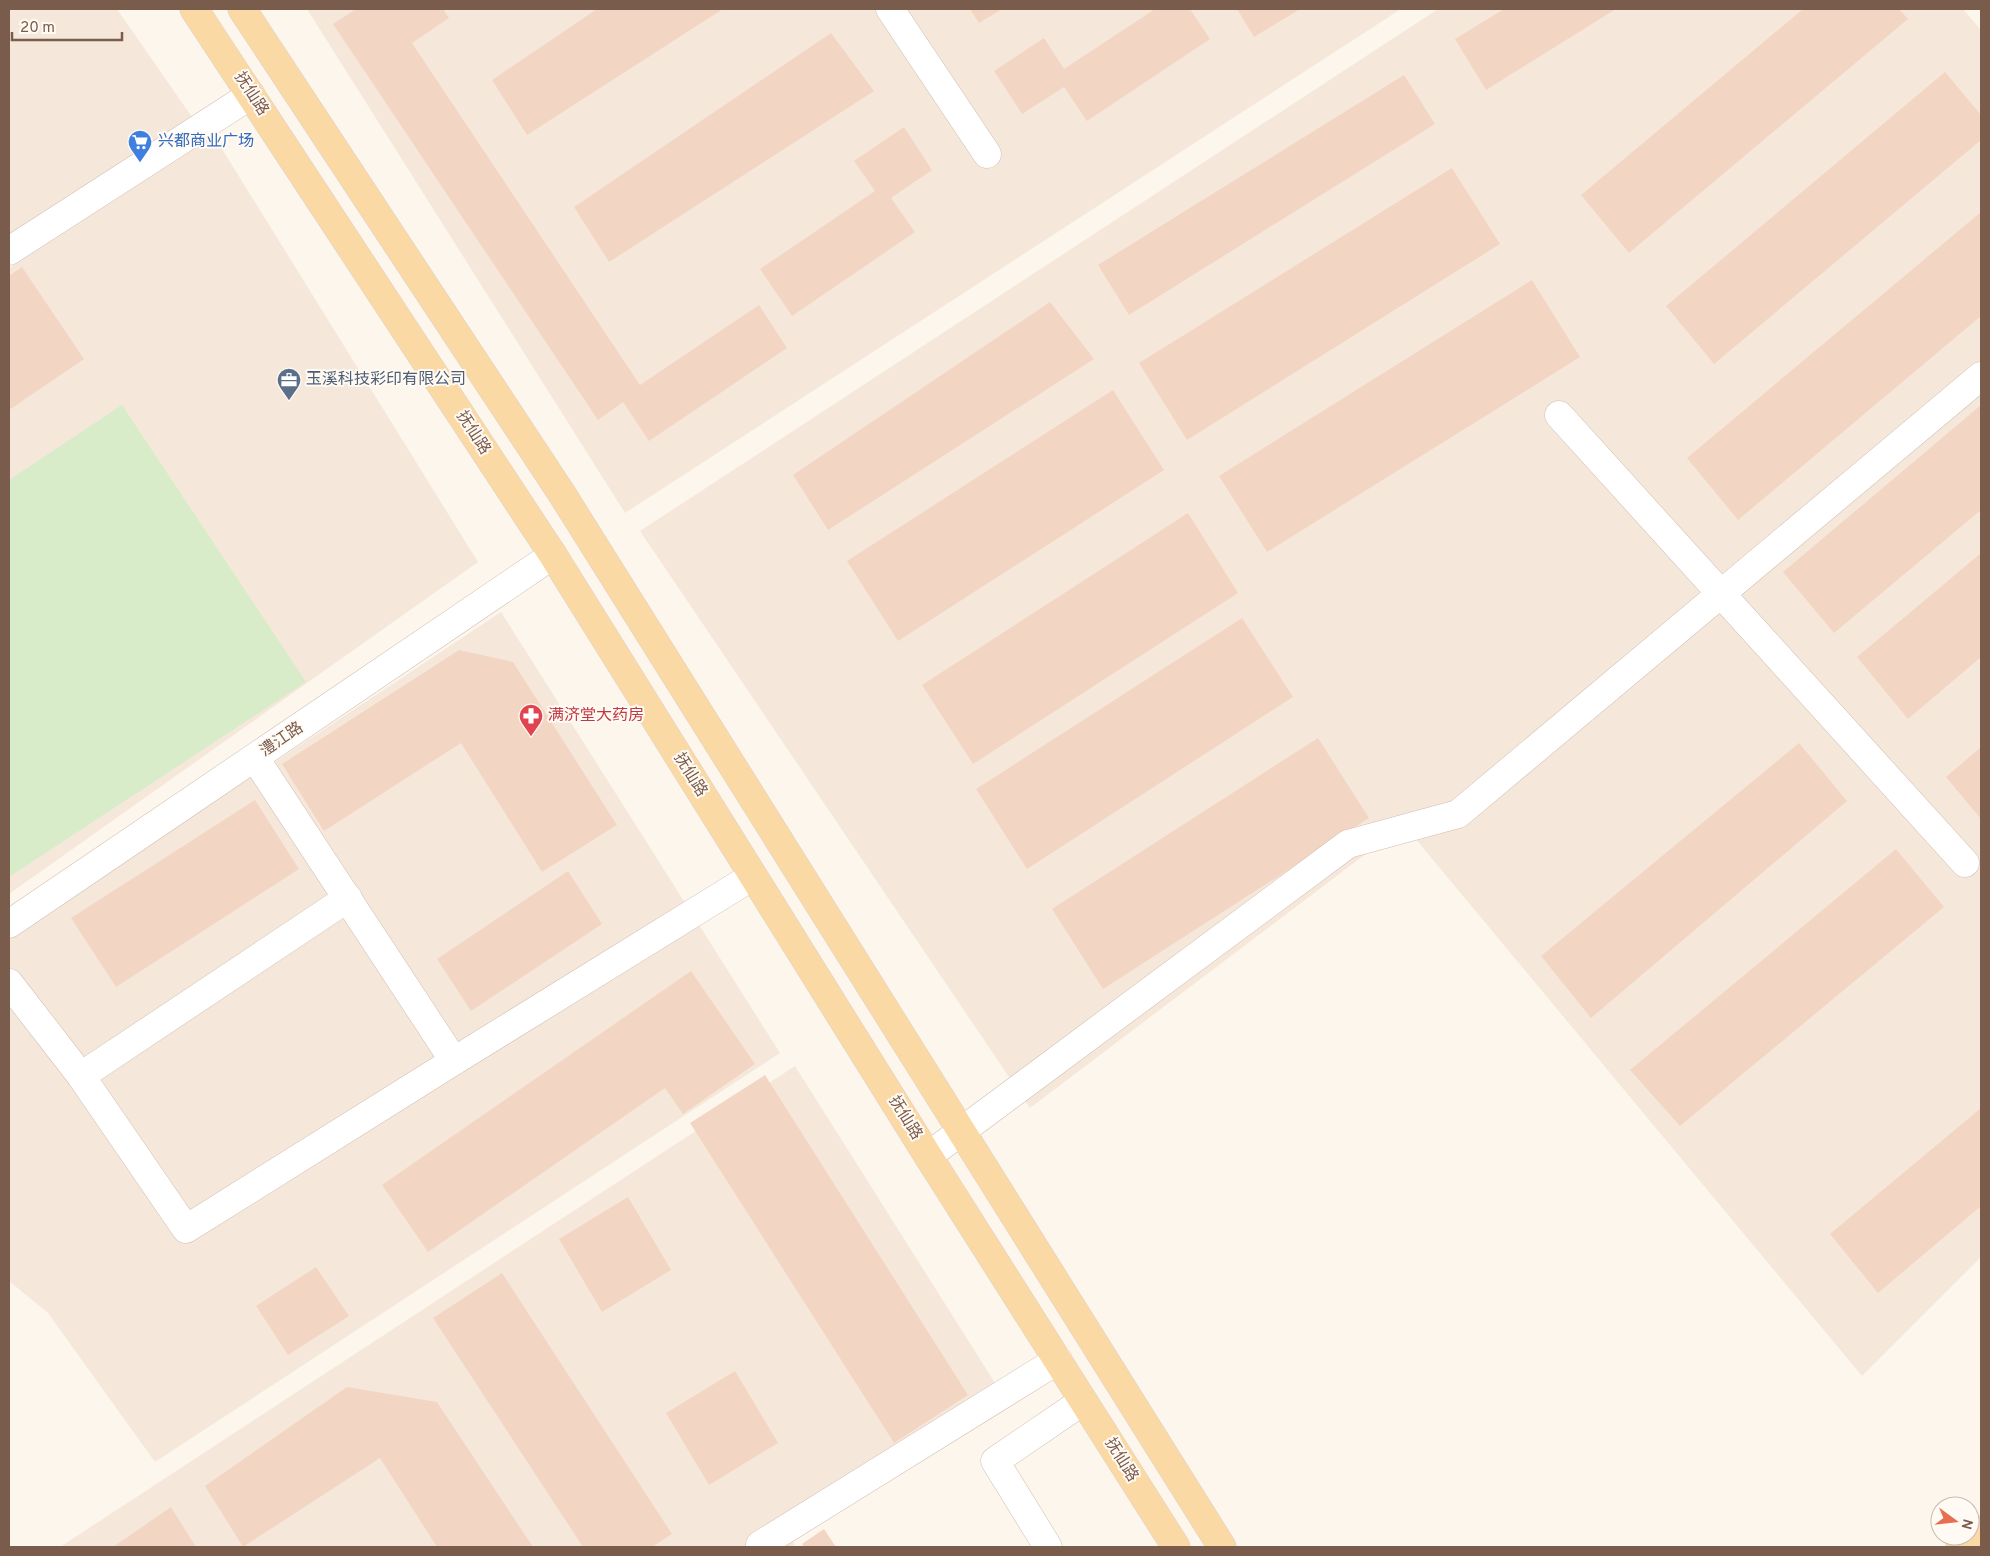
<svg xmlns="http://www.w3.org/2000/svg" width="1990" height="1556" viewBox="0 0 1990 1556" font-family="Overpass,'Noto Sans SC',sans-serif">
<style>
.residential{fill:#f5e8da}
.green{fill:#d8ecc9}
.building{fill:#f3d5c3}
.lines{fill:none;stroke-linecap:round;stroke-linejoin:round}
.minor-casing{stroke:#d1beb0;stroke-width:29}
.major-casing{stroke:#dad1cd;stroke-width:29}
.minor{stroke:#fff;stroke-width:28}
.major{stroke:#fbd9a5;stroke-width:28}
.labels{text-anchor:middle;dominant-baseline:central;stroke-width:4;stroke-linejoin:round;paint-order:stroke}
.street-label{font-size:16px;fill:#7a5c4d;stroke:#fffaf3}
.shop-label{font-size:16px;fill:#366cbe;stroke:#fffaf3;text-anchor:start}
.service-label{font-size:16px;fill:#4e5e75;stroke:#fffaf3;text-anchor:start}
.health-label{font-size:16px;fill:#be3a42;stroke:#fffaf3;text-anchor:start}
</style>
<rect width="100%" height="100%" fill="#fdf6ec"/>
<path class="residential" d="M9,9H117L192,117L9,241Z
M307,9H1401L625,513Z
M1438,9H1963L1981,30V1257L1862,1376L1404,825L1030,1108L640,531Z
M214,136L478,562L9,894V268Z
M501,612L780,1053L155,1462L48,1313L9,1281V938Z
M795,1066L1007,1402L793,1542L795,1547H60Z"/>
<path class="green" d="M122,405L306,682L9,877V480Z"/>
<path class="building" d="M356,9H443L449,18L412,43L640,385L759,305L787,348L649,441L623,402L598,420L333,24Z
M597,9H723L527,135L492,80Z
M970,9H1002L979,23Z
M1155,9H1190L1210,39L1087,121L1064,87L1022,114L994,71L1044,38L1064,69Z
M1237,9H1300L1254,37Z
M1504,9H1616L1486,90L1455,39Z
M1803,9H1899L1908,19L1629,253L1581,195Z
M831,33L874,91L609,262L574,207Z
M1945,72L1981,115V140L1714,364L1666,306Z
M1404,75L1435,124L1129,315L1098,265Z
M904,127L932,170L891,198L915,232L792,316L760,269L875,191L854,161Z
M1452,168L1500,244L1187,440L1139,363Z
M1981,212V316L1738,520L1687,458Z
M22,267L84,359L9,410V276Z
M1532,280L1580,357L1267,552L1219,476Z
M1050,302L1094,359L828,530L793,475Z
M1113,390L1164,470L898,641L847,561Z
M1981,405V510L1834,633L1783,572Z
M1188,513L1238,593L973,764L922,685Z
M1981,553V657L1908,719L1857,657Z
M1242,618L1293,697L1027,869L976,789Z
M459,650L513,662L617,825L542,872L461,743L324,831L282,764Z
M1318,738L1369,818L1103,989L1052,909Z
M1799,743L1847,801L1591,1018L1541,956Z
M1981,747V819L1946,777Z
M255,800L299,869L116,987L71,918Z
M1896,849L1944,907L1680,1126L1630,1070Z
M568,871L602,924L471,1011L437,959Z
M691,971L755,1064L683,1114L665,1088L428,1252L382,1185Z
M765,1075L968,1395L894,1443L690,1123Z
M1981,1108V1206L1878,1293L1830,1234Z
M628,1197L671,1270L602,1312L559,1239Z
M316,1267L349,1316L288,1355L256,1306Z
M502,1273L672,1534L652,1547H583L433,1318Z
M735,1371L778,1443L709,1485L666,1413Z
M347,1387L437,1402L533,1547H437L380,1458L243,1547L205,1486Z
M171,1507L196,1547H113Z
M824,1529L836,1547H804L802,1544Z"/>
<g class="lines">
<defs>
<path id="minor" d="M890,9L987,154
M9,251L251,95
M1559,415L1965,863
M255,758L454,1061
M9,924L553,555
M9,983L81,1076L186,1229L454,1061L753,876
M81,1076L348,898
M928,1156L1348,844L1458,814L1981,376
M762,1547L760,1545L1058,1360
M1048,1547L995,1461L1083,1401"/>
<path id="major" d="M194,9L553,555L928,1156L1176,1547
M242,9L562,494L1222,1547
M1960,1547L1981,1530"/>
</defs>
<use href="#minor" class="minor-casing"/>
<use href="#major" class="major-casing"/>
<use href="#minor" class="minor"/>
<use href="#major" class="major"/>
</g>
<defs>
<symbol id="supermarket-pin" viewBox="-11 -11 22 30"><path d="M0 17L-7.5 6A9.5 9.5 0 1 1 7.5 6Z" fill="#3f7fe0" stroke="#fffaf3"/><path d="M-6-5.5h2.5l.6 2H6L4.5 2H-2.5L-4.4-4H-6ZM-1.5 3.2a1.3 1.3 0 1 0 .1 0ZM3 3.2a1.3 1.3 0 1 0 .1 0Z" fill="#fff"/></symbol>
<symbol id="office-pin" viewBox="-11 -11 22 30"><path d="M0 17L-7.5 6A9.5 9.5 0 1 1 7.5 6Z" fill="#5c6f8a" stroke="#fffaf3"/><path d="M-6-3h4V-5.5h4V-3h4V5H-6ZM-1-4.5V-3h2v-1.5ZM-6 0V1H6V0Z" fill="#fff"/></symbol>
<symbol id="pharmacy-pin" viewBox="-11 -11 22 30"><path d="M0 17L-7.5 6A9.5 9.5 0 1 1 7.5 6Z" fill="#e0444e" stroke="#fffaf3"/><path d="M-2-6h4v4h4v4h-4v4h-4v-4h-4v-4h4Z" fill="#fff"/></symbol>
</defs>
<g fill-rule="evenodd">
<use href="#supermarket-pin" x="126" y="128" width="28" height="38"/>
<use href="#office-pin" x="275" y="366" width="28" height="38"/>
<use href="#pharmacy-pin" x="517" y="702" width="28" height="38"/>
</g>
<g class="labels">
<g class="street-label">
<text transform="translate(251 94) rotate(57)">抚仙路</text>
<text transform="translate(473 433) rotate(57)">抚仙路</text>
<text transform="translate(282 740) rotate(-34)">澧江路</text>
<text transform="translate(690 775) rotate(58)">抚仙路</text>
<text transform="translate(905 1118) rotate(58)">抚仙路</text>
<text transform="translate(1121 1460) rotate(58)">抚仙路</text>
</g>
<g class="shop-label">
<text x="158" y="142">兴都商业广场</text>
</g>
<g class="service-label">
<text x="306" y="380">玉溪科技彩印有限公司</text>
</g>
<g class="health-label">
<text x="548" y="716">满济堂大药房</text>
</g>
</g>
<rect width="1990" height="1556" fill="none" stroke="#7a5c4d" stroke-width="20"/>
<g transform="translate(1955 1521) rotate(105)"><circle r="24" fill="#fffaf3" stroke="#cabbb1"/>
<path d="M0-4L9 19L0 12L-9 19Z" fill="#e76f51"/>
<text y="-8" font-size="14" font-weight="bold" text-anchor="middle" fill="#7a5c4d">N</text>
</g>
<path d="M12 32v8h110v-8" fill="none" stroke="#7a5c4d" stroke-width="2.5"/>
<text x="20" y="32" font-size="15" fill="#7a5c4d" stroke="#fffaf3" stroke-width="4" paint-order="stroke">20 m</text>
</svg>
